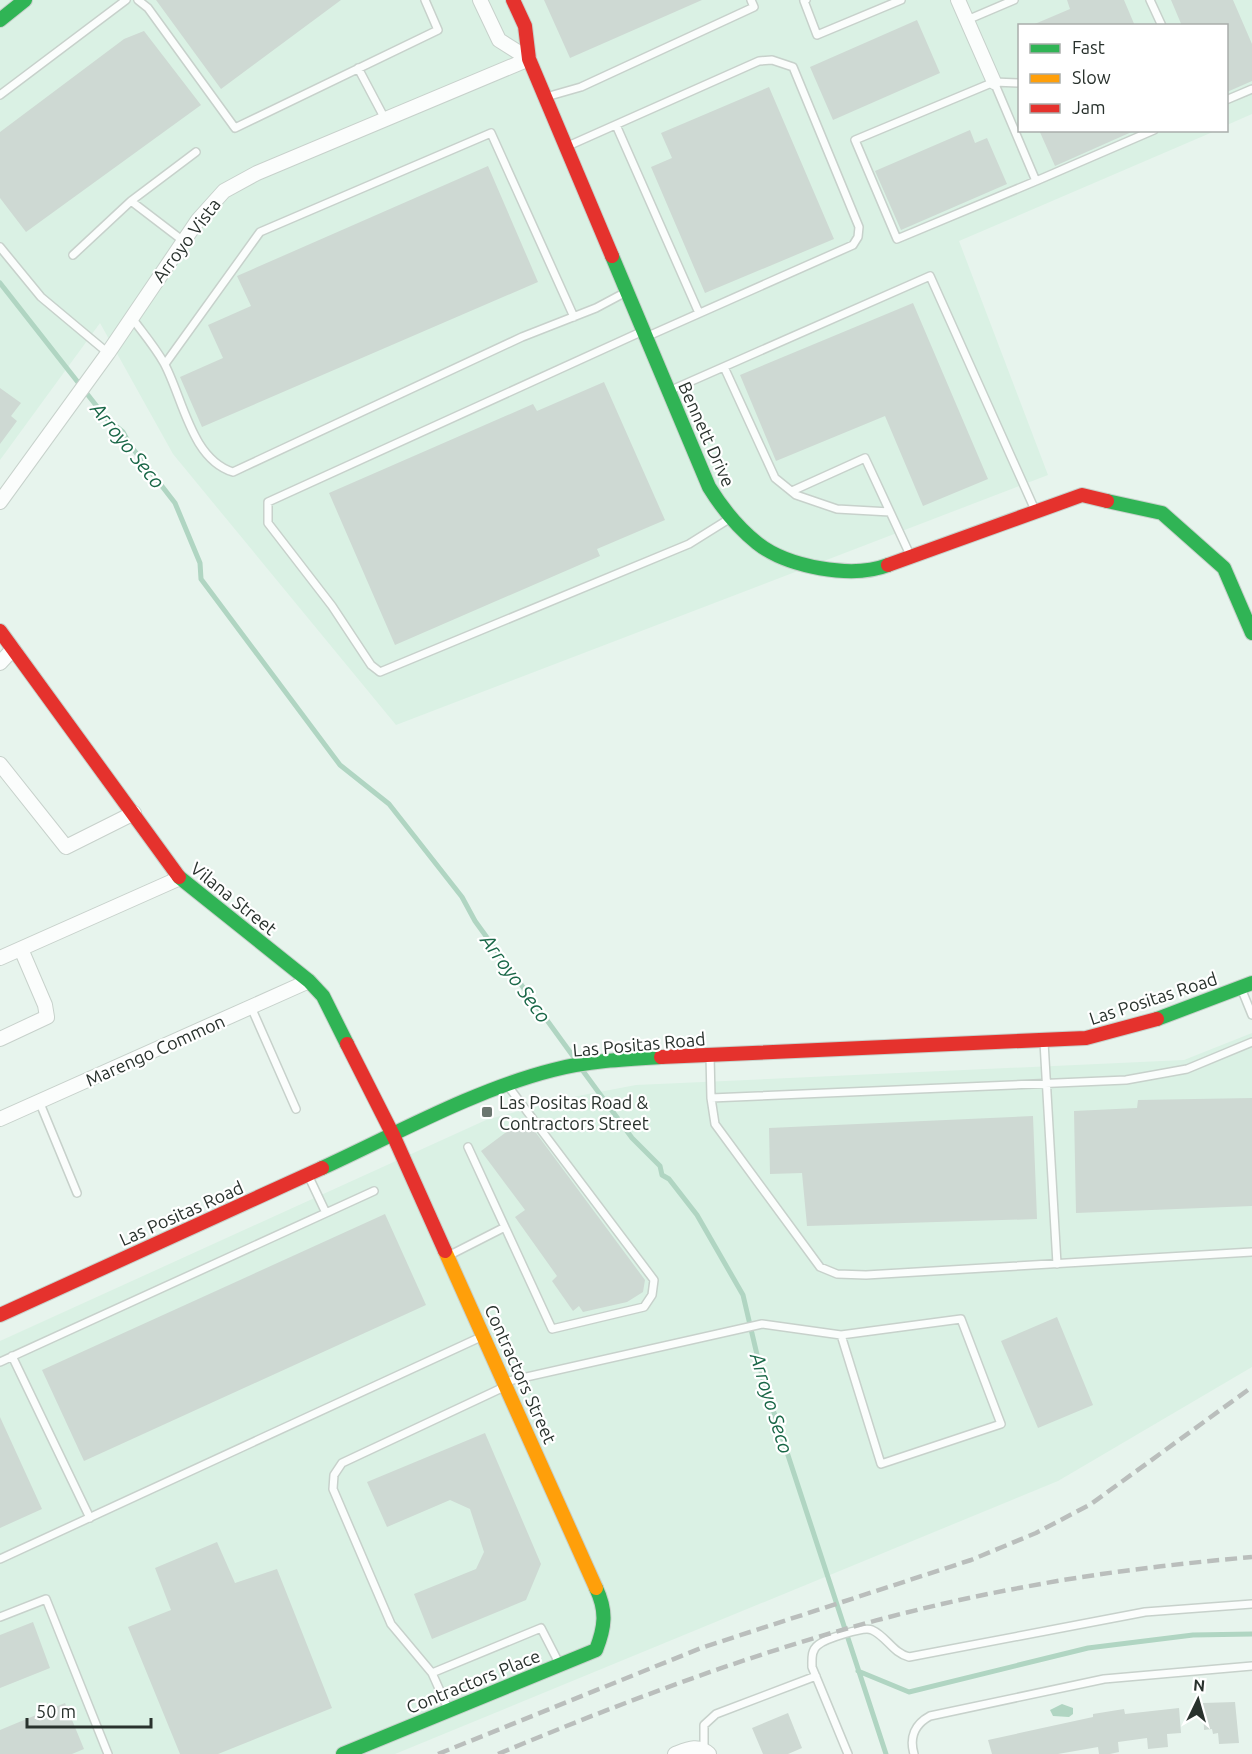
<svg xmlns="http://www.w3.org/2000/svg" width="1252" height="1754" viewBox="0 0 1252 1754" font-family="Ubuntu,sans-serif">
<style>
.built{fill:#daf1e4}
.water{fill:#b0d5c2}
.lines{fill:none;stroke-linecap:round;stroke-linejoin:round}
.stream{stroke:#b0d5c2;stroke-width:5}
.building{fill:#ced9d3}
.lane-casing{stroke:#c7d1cb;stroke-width:10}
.street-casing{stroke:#c7d1cb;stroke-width:16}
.fast-casing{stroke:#c7d1cb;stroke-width:16}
.slow-casing{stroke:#c7d1cb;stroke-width:16}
.jam-casing{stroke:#c7d1cb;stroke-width:16}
.lane{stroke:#fbfdfc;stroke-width:7}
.street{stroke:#fbfdfc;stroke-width:14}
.fast{stroke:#30b455;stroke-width:14}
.slow{stroke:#ff9f0a;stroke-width:14}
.jam{stroke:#e5322d;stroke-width:14}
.rail{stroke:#babebc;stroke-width:4.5;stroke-dasharray:12 6;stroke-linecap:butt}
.poi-dot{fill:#6c7670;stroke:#fff;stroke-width:2}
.labels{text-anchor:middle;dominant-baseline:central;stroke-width:4.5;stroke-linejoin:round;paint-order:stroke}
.street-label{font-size:18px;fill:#29322d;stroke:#fff}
.poi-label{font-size:18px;fill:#29322d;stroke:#fff;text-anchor:start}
.water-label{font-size:20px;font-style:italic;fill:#196747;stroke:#fff}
</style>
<rect width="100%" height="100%" fill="#e7f4ed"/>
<path class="built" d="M0,0H1252V114L1227,125L1226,26H1020V130L1215,131L959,241L1048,475L396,725L173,454L100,323L0,460Z
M1252,1033V1367L1058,1481L395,1754H0V1341L486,1120L562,1099L636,1085L1184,1060Z"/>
<path class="water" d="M1062,1704L1073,1708V1714L1069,1717L1053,1716L1050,1710Z"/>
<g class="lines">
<path class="stream" d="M0,283L106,418L123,432L130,445L175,503L200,563L201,579L340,765L389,804L462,897L475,921L578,1063
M583,1071L632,1138L660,1166L662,1175L669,1179L697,1215L743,1295L762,1376L886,1754
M858,1671L909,1692L1088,1648L1193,1635L1252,1634"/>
</g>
<path class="building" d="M156,0H341L221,89Z
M544,0H702L570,58Z
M1067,0H1124L1135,26H1030L1070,9Z
M1171,0H1233L1252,44V81L1227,92V26H1182Z
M917,20L940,73L833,120L810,67Z
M144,31L201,105L26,232L0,198V132L124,39Z
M769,87L834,239L705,293L651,167L672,158L661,133Z
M970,130L975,143L987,138L1007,184L901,230L875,171Z
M1039,130H1136L1055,166Z
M488,166L538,282L202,427L180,377L223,358L208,325L251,306L237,276Z
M913,303L988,479L923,506L885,416L776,461L740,375Z
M604,382L665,520L597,549L600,556L395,645L329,493L533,404L537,411Z
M0,388L21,403L11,416L17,421L0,444Z
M1252,1098V1206L1076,1213L1074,1111L1137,1108L1138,1100Z
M1033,1116L1037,1219L807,1226L802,1173L770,1174L769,1128Z
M525,1118L645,1280L643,1292L627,1302L583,1312L579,1306L573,1311L552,1281L557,1276L515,1217L525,1210L481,1151Z
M385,1214L426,1305L84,1461L42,1370Z
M1057,1317L1093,1405L1038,1428L1001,1341Z
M0,1417L42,1509L0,1528Z
M485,1433L541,1564L526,1600L432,1639L414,1594L476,1569L484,1552L470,1509L450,1500L387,1527L367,1482Z
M217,1542L235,1583L277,1569L332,1708L218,1754H180L128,1627L171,1610L155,1568Z
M33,1622L50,1668L0,1688V1635Z
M1235,1702L1239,1743L1219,1744L1218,1733L1213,1734L1212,1729L1204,1730L1203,1703Z
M65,1703L84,1749L72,1754H0V1730Z
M1179,1708L1181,1733L1167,1734L1168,1747L1148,1749L1147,1738L1118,1742L1119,1752L1110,1754H1099L1098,1747L1058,1754H992L988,1740L1093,1717V1714L1124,1709L1125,1714Z
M788,1713L802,1748L788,1754H763L752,1728Z"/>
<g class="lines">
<defs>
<path id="lane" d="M138,0L148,8L235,128L438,30L425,0
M806,0L804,1L817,35L901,0
M1150,0L1162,26
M967,20L1014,0
M358,68L385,119
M994,82L1036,181L897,239L855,140L994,82L1020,83
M0,95L126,0
M546,97L581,87L754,7L751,0
M1226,100L1252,89
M616,125L699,313
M568,146L759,61L772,60L793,67L859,227L858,237L853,245L646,337
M1036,181L1154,130
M131,201L196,152
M0,247L41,297L108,353
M73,255L131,201L182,240
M132,318C143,333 155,347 164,363C183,398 191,459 233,472L522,337L596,308L626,292
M643,331L268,502V523L332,606L371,665L380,672L689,544L729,519
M165,364L260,232L491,133L574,317
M724,367L775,478L796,495L837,509L890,512
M669,391L930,276L1035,510
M792,491L865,458L911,557
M1241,988L1252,1015
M251,1007L296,1109
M1044,1042L1057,1264
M710,1055L711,1098L715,1124L820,1267L837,1274L866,1275L1252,1252
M711,1098L1126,1080L1187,1069L1252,1042
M39,1101L77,1193
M468,1147L552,1329L644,1307L652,1295L654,1280L508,1086
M308,1175L326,1213
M448,1256L505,1227
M12,1356L90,1518
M0,1362L374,1191
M504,1382L762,1324L841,1335L961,1319L1001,1424L881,1464L841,1335
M0,1559L483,1336
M0,1617L46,1599L108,1754
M432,1673L541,1628L560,1665
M449,1711L432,1673L391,1624L333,1489L334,1475L342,1463L504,1387
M704,1749V1725L716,1714L816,1676
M848,1754L812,1667C812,1659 811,1650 818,1645C825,1639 864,1626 872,1630C886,1636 893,1653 909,1657L1145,1612L1252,1604
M914,1754C909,1737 915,1724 930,1716L1104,1679L1252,1666"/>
<path id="street" d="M480,0L499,40L529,59
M958,0L994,82
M0,502L108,353L198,220L224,191L257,173L529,59
M0,663L13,649
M0,764L66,847L134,813
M0,958L180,878
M0,1039L47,1017L45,1005L21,949
M0,1119L309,981
M675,1754C688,1749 698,1744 709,1754"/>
<path id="fast" d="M0,20L25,0
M612,256L709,487C722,508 737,527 757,543C787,567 852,579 888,565
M1107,501L1162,513L1224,568L1252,633
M179,877L309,981L323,996L347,1044
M1157,1019L1252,983
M322,1168C396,1134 474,1090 553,1070C587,1061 626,1059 661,1057
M343,1754L596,1650C605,1627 607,1611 596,1588"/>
<path id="slow" d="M445,1251L596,1588"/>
<path id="jam" d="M513,0L525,26L529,59L612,256
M888,565L1082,495L1107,501
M0,631L179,877
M347,1044L394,1137L445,1251
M661,1057L1086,1038L1157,1019
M0,1315L322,1168"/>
</defs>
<use href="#lane" class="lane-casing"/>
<use href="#street" class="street-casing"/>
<use href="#fast" class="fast-casing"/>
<use href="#slow" class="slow-casing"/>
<use href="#jam" class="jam-casing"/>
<use href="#lane" class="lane"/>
<use href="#street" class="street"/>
<use href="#fast" class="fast"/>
<use href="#slow" class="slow"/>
<use href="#jam" class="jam"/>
<path class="rail" d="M438,1754L701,1648L971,1560L1036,1533L1091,1504L1252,1387
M498,1754C666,1684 839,1621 1019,1588C1096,1573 1174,1564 1252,1557"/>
</g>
<rect class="poi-dot" x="481" y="1106" width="12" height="12" rx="3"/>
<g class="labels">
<g class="street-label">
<text transform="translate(186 240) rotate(-53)">Arroyo Vista</text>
<text transform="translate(707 434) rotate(66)">Bennett Drive</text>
<text transform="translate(234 898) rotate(39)">Vilana Street</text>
<text transform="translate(1153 998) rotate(-18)">Las Positas Road</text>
<text transform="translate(639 1044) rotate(-5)">Las Positas Road</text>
<text transform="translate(155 1050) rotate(-24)">Marengo Common</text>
<text transform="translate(181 1213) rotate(-24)">Las Positas Road</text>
<text transform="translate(521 1374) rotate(66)">Contractors Street</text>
<text transform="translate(473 1681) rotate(-22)">Contractors Place</text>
</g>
<g class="poi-label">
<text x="499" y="1102">Las Positas Road &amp;<tspan x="499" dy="21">Contractors Street</tspan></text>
</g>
<g class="water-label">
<text transform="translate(128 445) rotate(51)">Arroyo Seco</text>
<text transform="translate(516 978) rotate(54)">Arroyo Seco</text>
<text transform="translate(772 1403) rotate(73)">Arroyo Seco</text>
</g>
</g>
<rect x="1018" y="24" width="210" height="108" fill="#ffffff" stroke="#a9adab" stroke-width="1.5"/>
<rect x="1030" y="44" width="30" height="9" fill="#30b455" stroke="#a9adab" stroke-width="1.5"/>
<text x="1072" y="54" font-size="18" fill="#29322d">Fast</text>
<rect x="1030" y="74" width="30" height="9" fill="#ff9f0a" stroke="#a9adab" stroke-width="1.5"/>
<text x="1072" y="84" font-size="18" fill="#29322d">Slow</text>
<rect x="1030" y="104" width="30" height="9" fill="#e5322d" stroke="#a9adab" stroke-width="1.5"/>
<text x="1072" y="114" font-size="18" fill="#29322d">Jam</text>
<g transform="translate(1198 1700) rotate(5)" stroke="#ffffff" stroke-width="4.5" paint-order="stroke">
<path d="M0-4.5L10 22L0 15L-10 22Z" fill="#29322d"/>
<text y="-9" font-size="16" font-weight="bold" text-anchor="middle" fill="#29322d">N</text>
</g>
<path d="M27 1718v9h124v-9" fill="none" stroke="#29322d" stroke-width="3"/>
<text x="36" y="1718" font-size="18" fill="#29322d" stroke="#ffffff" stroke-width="4.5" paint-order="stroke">50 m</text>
</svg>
